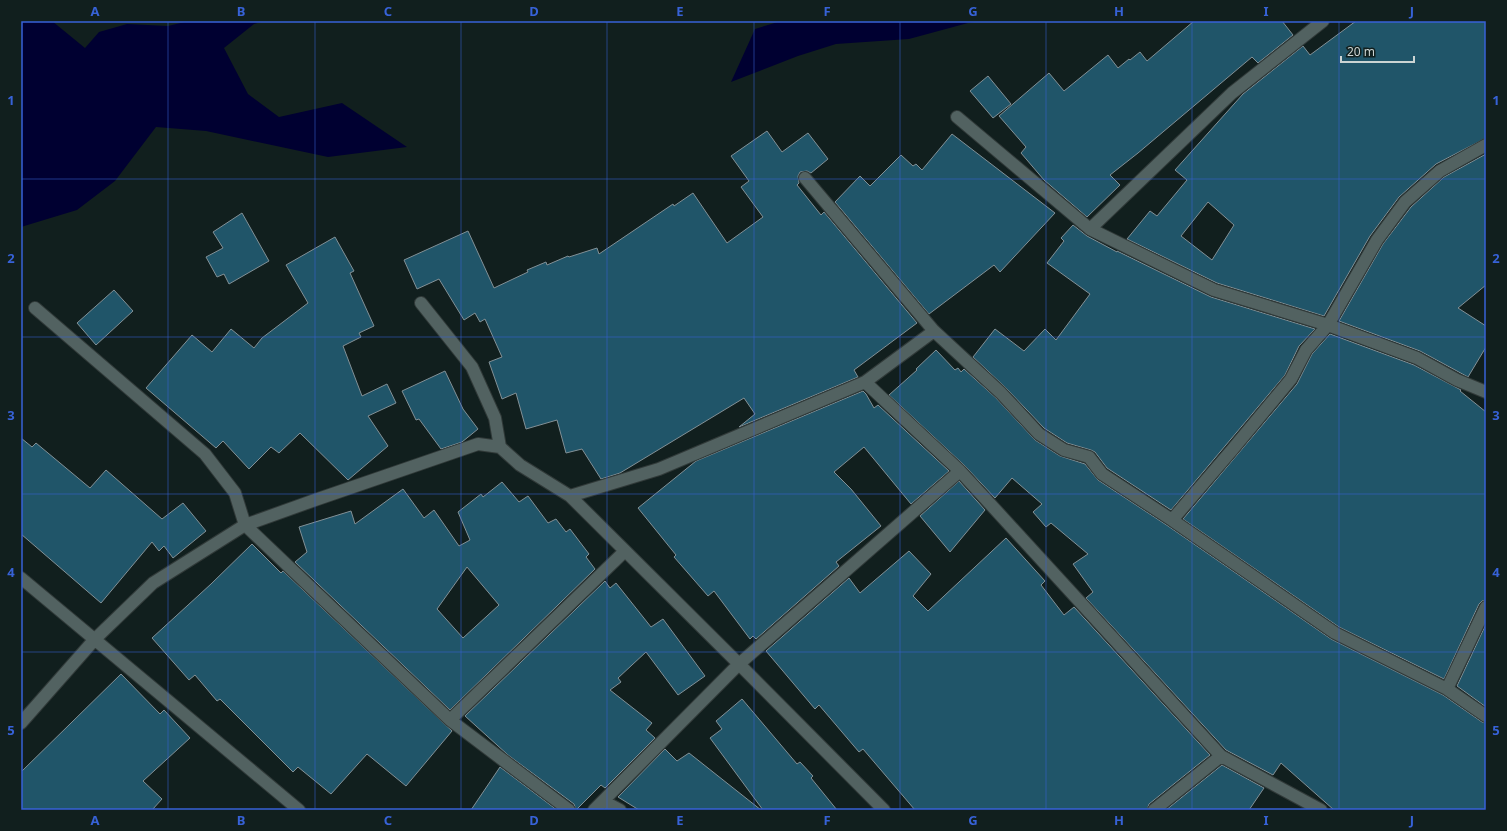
<svg xmlns="http://www.w3.org/2000/svg" width="1507" height="831" viewBox="0 0 1507 831" font-family="'Noto Sans',sans-serif">
<style>
.water{fill:#000031}
.building{fill:#205569;stroke:#829096;fill-rule:evenodd}
.lines{fill:none;stroke-linecap:round;stroke-linejoin:round}
.minor-casing{stroke:#313a39;stroke-width:14}
.minor{stroke:#526261;stroke-width:12}
.grid{fill:none;stroke:#3762d7;stroke-width:1;stroke-opacity:0.55}
.neatline{fill:none;stroke:#3762d7;stroke-width:1.5}
.grid-label{font-size:13px;text-anchor:middle;font-weight:bold;fill:#3762d7}
</style>
<rect width="100%" height="100%" fill="#111f1e"/>
<path class="water" d="M21,21H52L85,48L99,32L127,24L168,26L189,21H265L254,24L224,48L248,94L279,117L342,103L407,147L328,157L206,131L156,127L115,181L77,210L21,227Z
M781,21H981L968,23L909,39L836,44L798,56L731,82L755,29Z"/>
<path class="building" d="M1194,21H1282L1293,35L1258,63L1252,57L1138,153L1110,175L1120,185L1087,217L1044,180L1021,153L1026,147L999,116L1049,73L1064,91L1108,55L1118,68L1129,59L1130,60L1140,52L1147,61Z
M1356,21H1486V138L1436,164L1399,197L1370,236L1324,316L1217,283L1127,239L1150,211L1157,216L1187,180L1175,170L1243,94L1303,46L1310,55ZM1208,202L1234,225L1212,260L1181,236Z
M988,76L1011,104L993,118L970,91Z
M767,131L782,152L808,133L828,159L811,173L807,171L800,172L798,176L799,183L797,185L821,215L824,212L917,323L854,370L858,377L739,427L755,414L744,398L620,473L601,479L582,449L566,453L557,420L526,429L516,393L502,399L489,362L502,357L485,319L480,322L475,313L464,320L439,279L417,289L404,260L468,231L494,288L528,272L527,270L546,262L547,265L568,256L569,257L597,248L599,254L673,204L674,206L693,193L727,243L763,217L741,187L749,181L731,156Z
M952,134L1055,213L1000,272L994,265L929,314L835,202L860,176L870,186L901,155L913,166L916,164L922,170Z
M1486,154V285L1458,308L1486,326V347L1468,377L1420,351L1339,321L1383,244L1411,207L1444,177Z
M242,213L269,261L229,284L224,274L217,277L206,257L223,248L213,232Z
M1073,225L1087,236L1117,252V251L1211,297L1315,329L1299,346L1285,375L1171,510L1107,468L1095,452L1091,450L1067,443L1044,428L1006,388L973,357L995,329L1024,351L1045,329L1056,340L1090,294L1047,263L1064,241L1061,238Z
M335,237L354,271L350,273L374,326L359,333L361,337L343,346L362,396L387,384L396,403L368,416L388,446L348,480L300,433L279,453L271,447L249,469L223,441L216,448L146,388L192,335L212,352L231,329L254,348L262,338L308,303L286,265Z
M114,290L133,311L96,345L77,323Z
M1330,334L1414,365L1461,390L1460,391L1486,412V600L1482,601L1479,604L1444,679L1339,627L1183,519L1297,384L1312,354Z
M936,350L955,370L958,368L961,372L964,369L996,398L1035,440L1060,456L1085,464L1098,480L1168,526L1331,639L1443,695L1482,722L1486,723V810H1334L1281,763L1273,775L1226,750L1086,598L1093,592L1073,564L1088,554L1051,523L1046,527L1033,512L1042,504L1012,478L995,498L965,466L889,395L917,370L916,369Z
M445,371L463,409L478,429L462,442L441,449L419,419L416,420L402,391Z
M863,391L866,394L874,408L878,405L949,471L911,504L864,447L834,472L851,489L881,526L836,562L839,566L756,639L753,636L750,639L714,591L708,596L674,557L676,555L638,508L696,461Z
M21,438L32,447L36,443L90,488L106,470L162,519L183,503L206,531L173,558L164,546L159,551L152,542L101,603L21,534Z
M959,481L985,510L950,552L920,516Z
M502,482L519,502L528,496L548,523L556,519L566,532L570,529L589,554L586,557L595,569L450,710L295,562L307,552L299,527L351,511L355,524L403,489L424,518L434,510L459,546L470,540L458,512L481,494L483,497ZM467,567L499,605L463,638L437,609Z
M1006,538L1045,581L1041,585L1064,615L1074,607L1210,755L1149,804L1147,810H915L863,749L859,752L819,705L815,709L766,651L849,578L860,593L909,551L931,574L913,596L928,611Z
M252,544L281,573L283,571L452,731L406,786L367,754L331,794L298,767L293,772L220,699L217,701L195,675L189,680L152,638L211,584Z
M605,581L610,588L616,583L651,627L663,619L705,676L678,695L646,652L618,678L621,682L610,690L652,723L646,730L655,738L605,788L601,785L576,810L574,804L508,755L465,716Z
M1486,624V707L1457,686Z
M121,674L160,714L164,710L190,738L143,781L162,799L152,810H21V772Z
M742,699L797,764L800,762L813,776L811,778L837,810H763L710,738L722,729L716,721Z
M665,749L677,761L689,753L761,810H639L618,797Z
M1222,765L1264,788L1249,810H1166Z
M500,767L557,810H471Z"/>
<g class="lines">
<defs>
<path id="minor" d="M957,117L1090,229L1214,290L1328,325L1417,358L1457,380L1486,392
M805,178L934,331L1001,393L1039,434L1064,450L1089,457L1102,474L1172,520L1335,633L1447,689L1486,716
M1090,229L1232,93L1323,21
M421,303L472,367L495,418L500,447
M35,308L205,454L235,493L245,525L450,720L569,810
M865,382L960,471L1221,756L1321,810
M570,496L659,469L865,382L934,331
M1172,520L1232,450L1291,379L1306,350L1328,325L1377,240L1405,202L1440,171L1486,145
M21,578L299,810
M1447,689L1486,607
M450,720L625,551
M21,723L95,639L153,583L245,525L315,500L478,444L500,447L520,465L570,496L739,664L884,810
M603,801L620,810
M594,810L739,664L960,471
M1154,810L1221,756"/>
</defs>
<use href="#minor" class="minor-casing"/>
<use href="#minor" class="minor"/>
</g>
<path class="grid" d="M168,21V810M315,21V810M461,21V810M607,21V810M754,21V810M900,21V810M1046,21V810M1192,21V810M1339,21V810M21,179H1486M21,337H1486M21,494H1486M21,652H1486"/>
<rect width="1507" height="831" fill="none" stroke="#111f1e" stroke-width="44"/>
<path d="M1341 56v6h73v-6" fill="none" stroke="#cbd4d3" stroke-width="2"/>
<text x="1347" y="56" font-size="12" fill="#cbd4d3" stroke="#111f1e" stroke-width="3" paint-order="stroke">20 m</text>
<rect x="22" y="22" width="1463" height="787" class="neatline"/>
<g class="grid-label">
<text x="95" y="16">A</text>
<text x="241" y="16">B</text>
<text x="388" y="16">C</text>
<text x="534" y="16">D</text>
<text x="680" y="16">E</text>
<text x="827" y="16">F</text>
<text x="973" y="16">G</text>
<text x="1119" y="16">H</text>
<text x="1266" y="16">I</text>
<text x="1412" y="16">J</text>
<text x="11" y="105">1</text>
<text x="1496" y="105">1</text>
<text x="11" y="263">2</text>
<text x="1496" y="263">2</text>
<text x="11" y="420">3</text>
<text x="1496" y="420">3</text>
<text x="11" y="577">4</text>
<text x="1496" y="577">4</text>
<text x="11" y="735">5</text>
<text x="1496" y="735">5</text>
<text x="95" y="825">A</text>
<text x="241" y="825">B</text>
<text x="388" y="825">C</text>
<text x="534" y="825">D</text>
<text x="680" y="825">E</text>
<text x="827" y="825">F</text>
<text x="973" y="825">G</text>
<text x="1119" y="825">H</text>
<text x="1266" y="825">I</text>
<text x="1412" y="825">J</text>
</g>
</svg>
